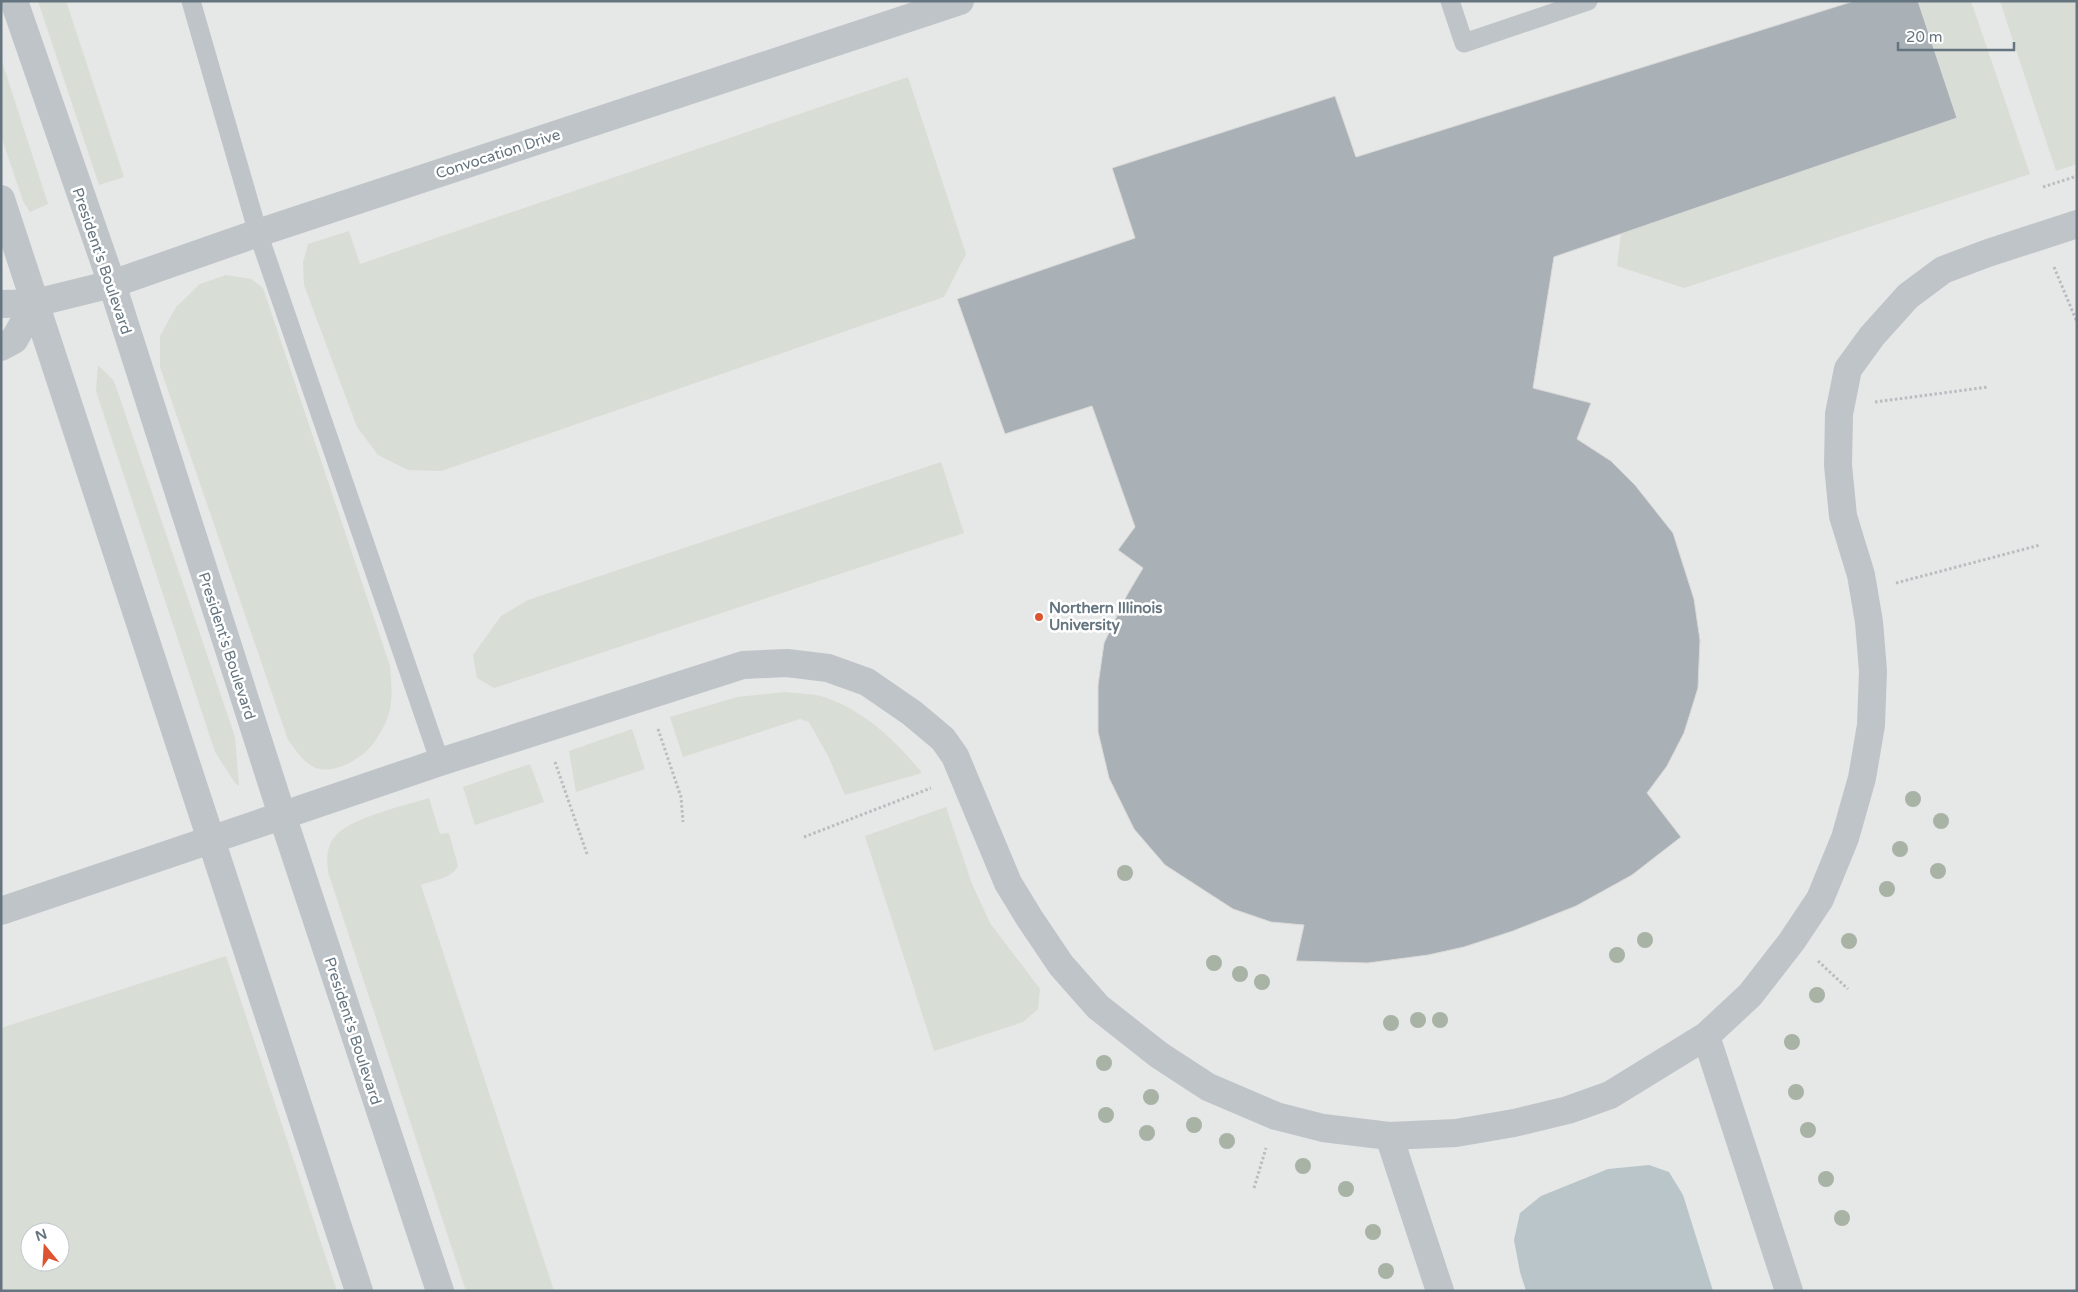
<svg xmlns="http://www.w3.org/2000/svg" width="2078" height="1292" viewBox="0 0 2078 1292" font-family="'Varela Round',sans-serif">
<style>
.built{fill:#e6e7e7;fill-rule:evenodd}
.green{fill:#d8ddd5;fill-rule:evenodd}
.water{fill:#b9c5c9}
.building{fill:#a9b1b7;stroke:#dadad8}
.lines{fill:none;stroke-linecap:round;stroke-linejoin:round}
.path{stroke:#babdc0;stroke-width:3;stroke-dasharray:2.5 2.5;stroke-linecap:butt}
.service{stroke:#bfc4c8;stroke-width:19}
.minor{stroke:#bfc4c8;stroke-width:28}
.tree{fill:#a8b2a5}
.poi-dot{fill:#dd5432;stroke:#fff;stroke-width:2}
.labels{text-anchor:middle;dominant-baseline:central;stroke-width:5;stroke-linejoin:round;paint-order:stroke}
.street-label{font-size:15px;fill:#657580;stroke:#fff}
.poi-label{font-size:15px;font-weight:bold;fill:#657580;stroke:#fff;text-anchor:start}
</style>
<rect width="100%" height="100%" fill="#f8f8f6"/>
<path class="built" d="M1,1H2077V1291H1ZM30,1232H60V1262H30Z"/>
<path class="green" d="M38,1H66L124,177L99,185Z
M1918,1H1971L2030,174L1684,288L1617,266L1621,233L1957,117Z
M2000,1H2077V164L2056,171Z
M1,58L48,204L30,212L23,201L1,136Z
M908,77L966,254L944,297L441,471L408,470L378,455L357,427L304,285L303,263L308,244L349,231L360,264Z
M226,275L251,279L263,288L390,666C391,683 394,702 387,719C384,727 377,739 372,745C361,759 332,776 314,767C302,761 296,750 288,740L160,367V336L176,307L200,284Z
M98,365L114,381L235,737L239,786L235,783L215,752L96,391Z
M941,462L964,533L494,688L477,678L473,655L501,616L528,600Z
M785,692C798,694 815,693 827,698C867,713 896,741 922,773L845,795L829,758L809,722L800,719L683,757L670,717L737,697Z
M632,729L645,769L576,792L569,751Z
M530,764L544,802L475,825L463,787Z
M429,798L440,834L449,833L458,866C451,879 433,880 421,885L554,1291H466L328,872C327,861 326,849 333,839C347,818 404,806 429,798Z
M946,807L972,884L990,923L1040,989L1038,1009L1023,1022L934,1051L865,836Z
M226,956L337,1291H1V1028ZM30,1232H60V1262H30Z"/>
<path class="water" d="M1649,1165L1669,1172L1683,1195L1713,1291H1526L1520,1272L1514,1240L1520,1213L1541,1196L1608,1169Z"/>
<path class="building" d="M1854,1H1918L1957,118L1554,257L1533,388L1591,403L1577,439L1611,461L1635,485L1673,533L1694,599L1700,640L1698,688L1684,733L1667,766L1647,793L1681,837L1632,875L1576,906L1513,931L1464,947L1428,955L1368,963L1296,961L1304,925L1271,922L1233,909L1165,865L1134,829L1109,778L1098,732V685L1104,643L1127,595L1143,568L1118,550L1135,527L1092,406L1005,434L957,299L1135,238L1112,168L1335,96L1356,157Z"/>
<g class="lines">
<path class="path" d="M2043,187L2077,176
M2054,267L2077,322
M1875,402L1988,387
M1896,583L2040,545
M658,729L681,797L683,822
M555,762L587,854
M804,837L931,788
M1818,961L1848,989
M1254,1188L1266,1148"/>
<path class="service" d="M191,1L258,233L440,762
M1450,1L1464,43L1588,1"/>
<path class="minor" d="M14,1L112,284L282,815L440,1291
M1,199L359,1291
M1,304L35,303L112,284L258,233L960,1
M1,347L14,340L35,303
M1,911L440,762L743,665L787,663L828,668L867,682L912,713L943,739L955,756L1008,883L1030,919L1061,965L1098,1007L1159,1055L1208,1087L1276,1116L1323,1128L1389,1136L1456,1133L1514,1123L1568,1110L1610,1095L1706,1036L1750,995L1792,941L1820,899L1845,838L1862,778L1871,725L1873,671L1869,622L1861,575L1843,516L1838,465L1839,414L1848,369L1872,336L1908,296L1943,270L1988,253L2077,224
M1706,1036L1789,1291
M1389,1136L1440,1291"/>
</g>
<g class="tree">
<circle cx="1913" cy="799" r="8"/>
<circle cx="1941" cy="821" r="8"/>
<circle cx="1900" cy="849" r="8"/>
<circle cx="1938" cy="871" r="8"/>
<circle cx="1125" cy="873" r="8"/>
<circle cx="1887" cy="889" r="8"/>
<circle cx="1645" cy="940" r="8"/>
<circle cx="1849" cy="941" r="8"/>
<circle cx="1617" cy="955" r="8"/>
<circle cx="1214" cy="963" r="8"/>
<circle cx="1240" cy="974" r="8"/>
<circle cx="1262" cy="982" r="8"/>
<circle cx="1817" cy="995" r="8"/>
<circle cx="1418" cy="1020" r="8"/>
<circle cx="1440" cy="1020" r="8"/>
<circle cx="1391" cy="1023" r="8"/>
<circle cx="1792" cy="1042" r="8"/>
<circle cx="1104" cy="1063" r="8"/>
<circle cx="1796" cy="1092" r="8"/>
<circle cx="1151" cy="1097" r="8"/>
<circle cx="1106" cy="1115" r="8"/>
<circle cx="1194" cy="1125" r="8"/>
<circle cx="1808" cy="1130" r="8"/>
<circle cx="1147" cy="1133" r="8"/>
<circle cx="1227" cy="1141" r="8"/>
<circle cx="1303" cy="1166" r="8"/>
<circle cx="1826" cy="1179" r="8"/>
<circle cx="1346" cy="1189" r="8"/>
<circle cx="1842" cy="1218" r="8"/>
<circle cx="1373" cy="1232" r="8"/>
<circle cx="1386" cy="1271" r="8"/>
</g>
<circle class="poi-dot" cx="1039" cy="617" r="5"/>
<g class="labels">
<g class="street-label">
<text transform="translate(498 154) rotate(-18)">Convocation Drive</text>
<text transform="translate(102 261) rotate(71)">President's Boulevard</text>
<text transform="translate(227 646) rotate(72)">President's Boulevard</text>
<text transform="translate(353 1031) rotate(72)">President's Boulevard</text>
</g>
<g class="poi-label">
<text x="1049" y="608">Northern Illinois<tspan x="1049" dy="17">University</tspan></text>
</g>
</g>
<rect width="2078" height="1292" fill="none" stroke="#657580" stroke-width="5"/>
<g transform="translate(45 1247) rotate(342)"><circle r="24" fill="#ffffff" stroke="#c1c8cc"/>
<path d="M0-4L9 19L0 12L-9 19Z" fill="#dd5432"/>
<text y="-8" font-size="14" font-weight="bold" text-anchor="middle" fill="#657580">N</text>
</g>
<path d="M1898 42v8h116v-8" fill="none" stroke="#657580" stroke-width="2.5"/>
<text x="1906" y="42" font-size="15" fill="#657580" stroke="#ffffff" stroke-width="4" paint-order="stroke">20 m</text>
</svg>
